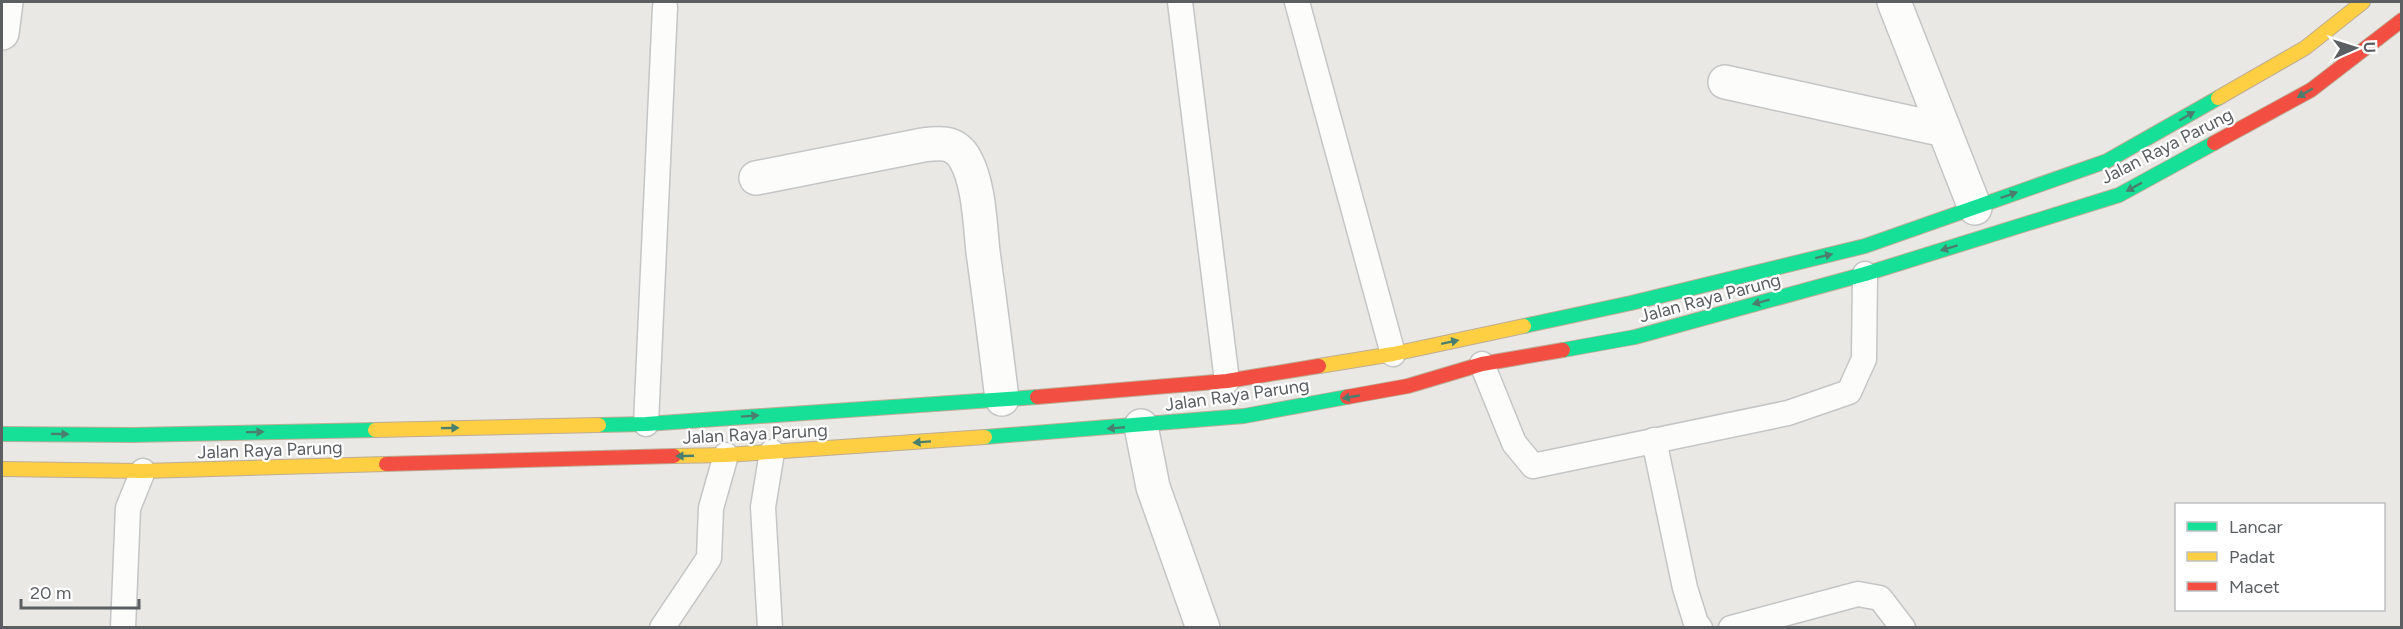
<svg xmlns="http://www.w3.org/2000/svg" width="2403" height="629" viewBox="0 0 2403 629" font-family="Figtree,sans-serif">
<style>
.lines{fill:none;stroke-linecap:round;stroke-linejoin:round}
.lane-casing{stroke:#c4c5c5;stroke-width:27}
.street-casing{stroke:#c4c5c5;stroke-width:36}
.fast-casing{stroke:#beac95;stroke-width:16}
.slow-casing{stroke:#beac95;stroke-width:16}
.jam-casing{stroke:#beac95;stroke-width:16}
.lane{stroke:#fcfcfb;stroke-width:24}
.street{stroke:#fcfcfb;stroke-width:33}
.fast{stroke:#16e098;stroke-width:14}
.slow{stroke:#ffcf43;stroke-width:14}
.jam{stroke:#f24e42;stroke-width:14}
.oneway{fill:#4a7f70}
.labels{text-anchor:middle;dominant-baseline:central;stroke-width:4.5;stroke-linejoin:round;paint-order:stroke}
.street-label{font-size:18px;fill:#5b5f62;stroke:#fff}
</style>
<rect width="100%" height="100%" fill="#eae8e5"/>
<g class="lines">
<defs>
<path id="lane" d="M1180,2L1227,381
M1297,2L1393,354
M1482,364L1514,443L1533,466L1788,413L1849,392L1864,359L1865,274
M646,424L665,7
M1654,440L1685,588L1696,623L1700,628
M123,628L128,508L143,471
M662,628L709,558L711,508L726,455
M770,628L763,507L772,452
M1731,628L1858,594L1880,598L1903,628"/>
<path id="street" d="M1894,2L1975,208
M2,33L6,2
M1725,82L1944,130
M756,178L923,145C939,143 954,141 964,157C979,181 980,224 983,252C990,301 996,350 1002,399
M1141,426L1153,487L1203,628"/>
<path id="fast" d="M1524,326L1631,303L1865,246L2107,161L2218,98
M1563,350L1635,337L1865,274L2119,195L2214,143
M599,425L646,424L1037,397
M2,434L132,435L375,430
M985,437L1244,416L1347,397"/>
<path id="slow" d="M2218,98L2305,48L2363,2
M1319,366L1393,354L1524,326
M375,430L599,425
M674,456L726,455L985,437
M2,469L143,471L386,464"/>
<path id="jam" d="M2214,143L2311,90L2402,20
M1037,397L1227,381L1319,366
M1347,397L1408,386L1482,364L1563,350
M386,464L674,456"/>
</defs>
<use href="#lane" class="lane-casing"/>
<use href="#street" class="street-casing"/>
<use href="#fast" class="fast-casing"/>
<use href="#slow" class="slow-casing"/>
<use href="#jam" class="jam-casing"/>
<use href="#lane" class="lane"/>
<use href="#street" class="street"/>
<use href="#fast" class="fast"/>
<use href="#slow" class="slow"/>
<use href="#jam" class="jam"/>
</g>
<defs><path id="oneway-solid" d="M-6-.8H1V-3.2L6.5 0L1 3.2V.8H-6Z" transform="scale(1.5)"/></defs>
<g class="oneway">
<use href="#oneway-solid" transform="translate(2305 93) rotate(150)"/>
<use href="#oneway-solid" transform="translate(2187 116) rotate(-30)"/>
<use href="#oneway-solid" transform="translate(2134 187) rotate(151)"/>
<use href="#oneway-solid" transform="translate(2009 195) rotate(-19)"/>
<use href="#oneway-solid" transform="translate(1949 248) rotate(163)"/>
<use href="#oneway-solid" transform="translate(1824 256) rotate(-14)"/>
<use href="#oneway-solid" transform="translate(1761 302) rotate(165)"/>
<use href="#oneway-solid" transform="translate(1450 342) rotate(-12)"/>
<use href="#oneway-solid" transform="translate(1351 397) rotate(170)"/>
<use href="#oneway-solid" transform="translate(750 416) rotate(-4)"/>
<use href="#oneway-solid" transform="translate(450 428) rotate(-1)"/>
<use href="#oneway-solid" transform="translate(1116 428) rotate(175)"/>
<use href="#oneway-solid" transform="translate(255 432) rotate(-1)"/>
<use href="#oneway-solid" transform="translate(60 434) rotate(1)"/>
<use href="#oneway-solid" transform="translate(922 442) rotate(176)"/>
<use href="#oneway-solid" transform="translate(685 456) rotate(178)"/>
</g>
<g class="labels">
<g class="street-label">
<text transform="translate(2167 146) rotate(-27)">Jalan Raya Parung</text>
<text transform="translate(1710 298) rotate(-15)">Jalan Raya Parung</text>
<text transform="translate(1237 395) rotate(-8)">Jalan Raya Parung</text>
<text transform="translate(755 434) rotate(-3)">Jalan Raya Parung</text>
<text transform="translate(270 450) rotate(-2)">Jalan Raya Parung</text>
</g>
</g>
<rect width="2403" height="629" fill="none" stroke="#5b5f62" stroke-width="6"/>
<rect x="2175" y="503" width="210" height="108" fill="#ffffff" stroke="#bdbfc0" stroke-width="1.5"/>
<rect x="2187" y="522" width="30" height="9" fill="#16e098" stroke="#bdbfc0" stroke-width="1.5"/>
<text x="2229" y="533" font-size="18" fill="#5b5f62">Lancar</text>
<rect x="2187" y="552" width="30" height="9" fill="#ffcf43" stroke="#bdbfc0" stroke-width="1.5"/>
<text x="2229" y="563" font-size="18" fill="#5b5f62">Padat</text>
<rect x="2187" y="582" width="30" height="9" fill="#f24e42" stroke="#bdbfc0" stroke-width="1.5"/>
<text x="2229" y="593" font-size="18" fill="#5b5f62">Macet</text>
<g transform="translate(2355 48) rotate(87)" stroke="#ffffff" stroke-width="4.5" paint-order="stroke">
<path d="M0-4.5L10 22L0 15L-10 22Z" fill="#5b5f62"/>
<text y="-9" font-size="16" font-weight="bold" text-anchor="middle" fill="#5b5f62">U</text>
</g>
<path d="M21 599v9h118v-9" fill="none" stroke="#5b5f62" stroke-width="3"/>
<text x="30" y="599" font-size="18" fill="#5b5f62" stroke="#ffffff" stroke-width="4.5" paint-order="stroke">20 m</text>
</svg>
